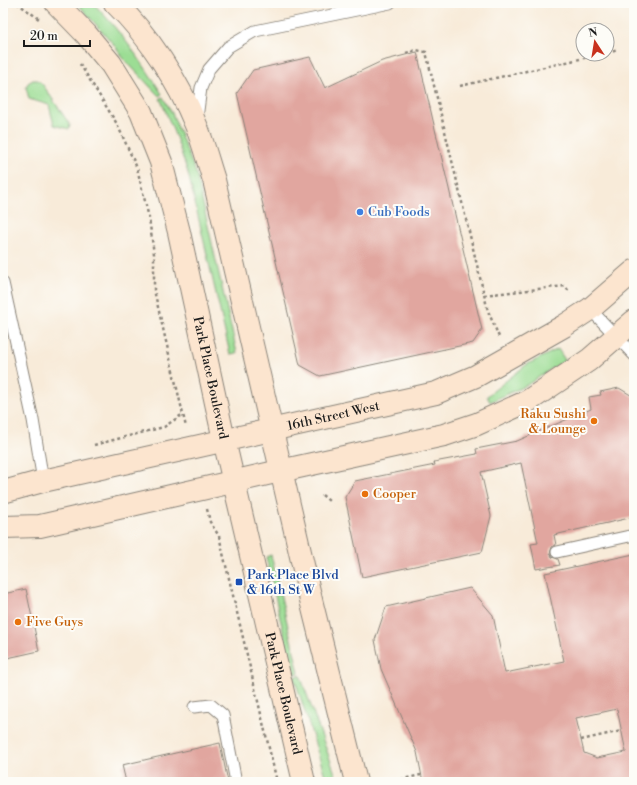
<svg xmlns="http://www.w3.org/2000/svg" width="637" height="785" viewBox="0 0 637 785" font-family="'Libre Bodoni',serif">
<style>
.green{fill:#9cdd94;stroke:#5c7c58}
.building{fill:#e1a69f;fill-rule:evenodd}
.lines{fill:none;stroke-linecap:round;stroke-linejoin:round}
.lane-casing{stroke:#8a847a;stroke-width:13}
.secondary-casing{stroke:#8a847a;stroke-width:24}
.path{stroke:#8a847a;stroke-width:2.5;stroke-dasharray:3 3;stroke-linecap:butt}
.lane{stroke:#fff;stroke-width:11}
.secondary{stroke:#fce5cf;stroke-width:22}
.shop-dot{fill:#3f7fe0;stroke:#fdfcf7;stroke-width:1.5}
.food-dot{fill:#e8710a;stroke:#fdfcf7;stroke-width:1.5}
.transit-dot{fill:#1a4fb4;stroke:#fdfcf7;stroke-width:1.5}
.labels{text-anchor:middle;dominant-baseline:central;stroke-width:4;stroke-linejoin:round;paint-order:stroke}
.shop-label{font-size:13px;fill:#366cbe;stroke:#fdfcf7;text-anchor:start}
.street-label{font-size:13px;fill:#1c1c1c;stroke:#fdfcf7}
.food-label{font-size:13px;fill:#c56008;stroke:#fdfcf7;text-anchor:start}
.transit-label{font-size:13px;fill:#164399;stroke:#fdfcf7;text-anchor:start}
</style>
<rect width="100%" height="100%" fill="#fdfcf7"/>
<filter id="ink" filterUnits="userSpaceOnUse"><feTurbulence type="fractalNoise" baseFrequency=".025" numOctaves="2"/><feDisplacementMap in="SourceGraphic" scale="8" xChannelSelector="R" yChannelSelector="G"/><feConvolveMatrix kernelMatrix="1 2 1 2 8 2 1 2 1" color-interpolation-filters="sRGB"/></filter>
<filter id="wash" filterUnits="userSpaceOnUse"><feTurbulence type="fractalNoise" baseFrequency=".012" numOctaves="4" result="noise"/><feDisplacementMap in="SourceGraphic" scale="16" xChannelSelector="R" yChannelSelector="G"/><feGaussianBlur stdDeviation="0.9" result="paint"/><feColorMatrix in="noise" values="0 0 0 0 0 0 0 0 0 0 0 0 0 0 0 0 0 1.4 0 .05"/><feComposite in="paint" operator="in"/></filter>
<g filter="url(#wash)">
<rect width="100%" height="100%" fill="#f8ebd9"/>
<path class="green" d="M77,3H93C121,32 141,60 162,94L159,96L124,59L115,46Z
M33,80H38L43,85L70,125L69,129L54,125L49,105L29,99L26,87L28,83Z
M163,97L172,113L196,173L237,353L230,354L188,173L177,140L160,98Z
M558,349L565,360L527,385L490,402L487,396L526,365Z
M271,555L299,673L293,674L266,557Z
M300,675L338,782H327L294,677Z"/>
<g id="blocks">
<path class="building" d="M417,52L482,330L473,343L320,376L300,365L237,93L253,70L310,57L325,88L382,61Z
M619,388L634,397V517L554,535L556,545L552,547L550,553L552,557L558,559L560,565L536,569L531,544L538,543L521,463L481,472L491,516L482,552L362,577L345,497L355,481L435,465L434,462L477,454L476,449L517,441L591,409L589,397L601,395L600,392Z
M634,554V782H423L417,752L381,669L375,640L386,607L470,588L493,615L505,673L564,661L545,573ZM617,709L626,752L597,758L584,753L576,718Z
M26,589L39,651L3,659V594Z
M220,743L228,782H126L122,765Z"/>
</g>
</g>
<g filter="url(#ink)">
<use href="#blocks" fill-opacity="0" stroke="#8a847a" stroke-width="1"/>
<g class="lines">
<defs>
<path id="lane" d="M197,118L201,88L209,69L228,47L255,31L390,3
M3,283L33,420L43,481
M590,309L634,355
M557,552L634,535
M194,707L211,705L223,715L236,782"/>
<g id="secondary">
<path id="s1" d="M56,3L86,34L111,64L141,112L161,162L179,232L224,440L304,782"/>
<path d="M115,3C149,36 178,81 196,125C203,142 208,162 214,180L312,604L356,782"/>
<path id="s2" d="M3,492L43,481L436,393L476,376L564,326L590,309L634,271"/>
<path d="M3,527L40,526L280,471L444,435L477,424L528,401L589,360L634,321"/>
</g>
</defs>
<use href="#lane" class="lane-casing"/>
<use href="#secondary" class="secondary-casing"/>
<path class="path" d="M17,3L39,19
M406,53L416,50L426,52L488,311L499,337
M607,53L618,50
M80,64L117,124L137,168L149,218L154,254V290L186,427
M460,86L602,54
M484,295L565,286L570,293
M94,445L164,427L183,414
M322,495L329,501
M207,509L210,522L219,536L277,782
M581,740L621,731
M389,782L421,775"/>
<use href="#lane" class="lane"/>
<use href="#secondary" class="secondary"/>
</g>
</g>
<circle class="shop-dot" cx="360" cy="212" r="4"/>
<g class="food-dot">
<circle cx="594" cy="421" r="4"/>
<circle cx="365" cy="494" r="4"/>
<circle cx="18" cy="622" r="4"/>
</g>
<rect class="transit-dot" x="235" y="578" width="8" height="8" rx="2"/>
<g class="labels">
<g class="shop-label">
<text x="368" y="212">Cub Foods</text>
</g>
<g class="street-label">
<text stroke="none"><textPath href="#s1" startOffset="414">Park Place Boulevard</textPath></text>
<text stroke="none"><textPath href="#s2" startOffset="339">16th Street West</textPath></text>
<text stroke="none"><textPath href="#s1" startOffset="738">Park Place Boulevard</textPath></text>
</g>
<g class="food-label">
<text x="586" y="414" text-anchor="end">Raku Sushi<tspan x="586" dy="15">&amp; Lounge</tspan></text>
<text x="373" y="494">Cooper</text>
<text x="26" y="622">Five Guys</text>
</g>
<g class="transit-label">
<text x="247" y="575">Park Place Blvd<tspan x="247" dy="15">&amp; 16th St W</tspan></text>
</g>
</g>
<rect width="637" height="785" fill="none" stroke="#fdfcf7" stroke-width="16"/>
<g transform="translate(595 42) rotate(348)"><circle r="19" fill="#fdfcf7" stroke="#a3a29f"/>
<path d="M0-3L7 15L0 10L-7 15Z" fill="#c8321e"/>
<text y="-6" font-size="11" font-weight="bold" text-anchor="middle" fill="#1c1c1c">N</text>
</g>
<path d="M24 40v6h66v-6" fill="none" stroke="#1c1c1c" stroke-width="2"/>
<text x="30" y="40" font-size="12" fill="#1c1c1c" stroke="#fdfcf7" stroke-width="3" paint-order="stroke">20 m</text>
</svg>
